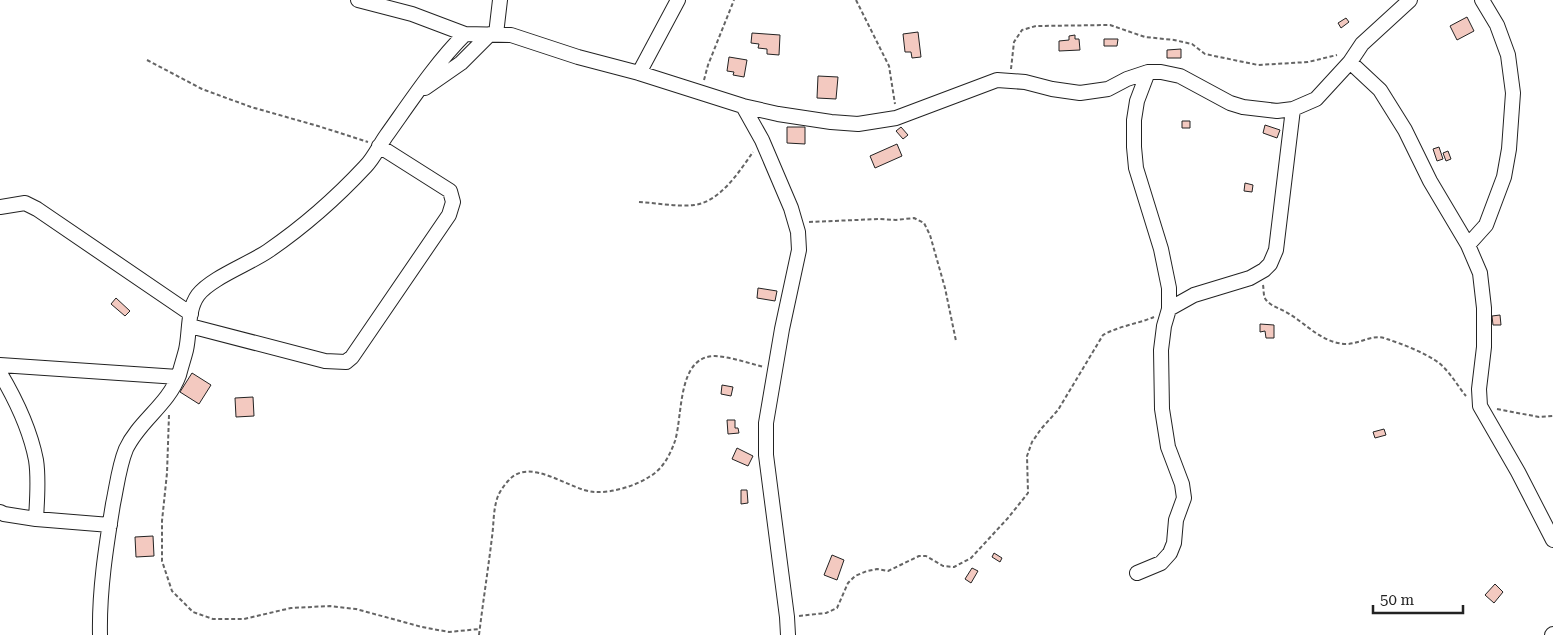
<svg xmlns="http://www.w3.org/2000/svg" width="1553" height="635" viewBox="0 0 1553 635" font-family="'Roboto Serif',serif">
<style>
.building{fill:#f3c9c0;stroke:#222}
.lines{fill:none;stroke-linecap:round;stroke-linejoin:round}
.minor-casing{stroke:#222;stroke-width:16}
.path{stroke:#646464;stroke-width:2;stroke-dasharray:4 2.5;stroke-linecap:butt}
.minor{stroke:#fff;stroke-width:14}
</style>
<rect width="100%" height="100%" fill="#fff"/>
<path class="building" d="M1467,17L1474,31L1457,40L1450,26Z
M1346,18L1349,22L1341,28L1338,23Z
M918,32L921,57L912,58L911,52H905L903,34Z
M752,33L780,35L779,55L767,54V49L758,48L759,44L751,43Z
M1075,35V39H1079L1080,50L1059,51V41L1069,40V36Z
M1104,39H1118L1117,46H1104Z
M1181,49V58H1167V50Z
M729,57L747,60L744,77L733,75L734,72L727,71Z
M818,76L838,77L836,99L817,98Z
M1182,121H1190V128H1182Z
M1265,125L1280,130L1277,138L1263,133Z
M787,127H805V144L787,143Z
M901,127L908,135L903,139L896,131Z
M897,144L902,156L875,168L870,156Z
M1439,147L1443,159L1437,161L1433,149Z
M1448,151L1451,159L1446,161L1443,153Z
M1245,183L1253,185L1252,192L1244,191Z
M758,288L777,291L775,301L757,298Z
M116,298L130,311L125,316L111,304Z
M1500,315L1501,325H1493L1492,316Z
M1260,324L1274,325V338H1266L1265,331L1260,332Z
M192,373L211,385L199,404L180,392Z
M722,385L733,387L731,396L721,394Z
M253,397L254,416L236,417L235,398Z
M727,420H735V428H738L739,433L728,434Z
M1384,429L1386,435L1375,438L1373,432Z
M737,448L753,456L748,466L732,459Z
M741,490H747L748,503L741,504Z
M153,536L154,556L136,557L135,537Z
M994,553L1002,558L1000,562L992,557Z
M832,555L844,560L837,580L824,575Z
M972,568L978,571L971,583L965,579Z
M1495,584L1503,592L1494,603L1485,595Z"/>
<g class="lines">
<defs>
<path id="minor" d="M358,0L412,14L465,34
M496,34L500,0
M1350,62L1380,90L1405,130L1430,181L1468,245L1480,273L1484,308V347L1479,389L1480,406L1518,472L1553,540
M639,73L678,0
M425,88L461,63L490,34
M743,106L762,140L791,208L798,232L799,250L782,329L766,423V455L770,486L787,617L788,635
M0,207L25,203L37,209L191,314
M1468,245L1486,225L1504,177L1509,149L1513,93L1508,55L1497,25L1482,0
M1169,309L1194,295L1250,278L1264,270L1270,264L1276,250L1293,109
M190,326L325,361L346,362L352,357L449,215L453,202L450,191L379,146
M0,365L178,377
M0,373C16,400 30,429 36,460C39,479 37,500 36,519
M0,512L4,514L36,519L110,525
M1137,573L1161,563L1170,553L1174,543L1176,520L1184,498L1182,484L1168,447L1162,409L1161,350L1164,326L1169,309V288L1161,249L1136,168L1134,147V120L1137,101L1148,72
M100,635C99,591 106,547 113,504C117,485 119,466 126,449C139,421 168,405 179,375C181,367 184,358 186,350C190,333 187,310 198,295C211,278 249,264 268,251C303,227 337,197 365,167C374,158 379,146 386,136C411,101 435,64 465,34L511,35L578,57L639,73L743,106L778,114L831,122L858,124L896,118L997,80L1025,82L1052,89L1080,93L1108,89L1127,79L1148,72H1161L1180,76L1230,103L1243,107L1277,111L1293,109L1316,99L1350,62L1362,44L1410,0
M1552,635L1553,634"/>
</defs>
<use href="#minor" class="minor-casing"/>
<path class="path" d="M856,0L889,66L895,104
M147,60L202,89L251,107L318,126L368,142
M1011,69L1014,42L1022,30L1036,26L1110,25L1145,37L1174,40L1192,44L1205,54L1258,65L1308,62L1337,55
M704,80L708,65L734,0
M639,202C657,203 677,207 694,205C720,202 739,172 753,152
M809,222L879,219L896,220L914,218L924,223L930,235L945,288L956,341
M1263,285C1264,290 1263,296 1266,300C1271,306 1279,308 1286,312C1306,323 1321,343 1346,344C1361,344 1372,333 1387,339C1402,344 1426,353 1439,363C1450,372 1457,385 1466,396
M1497,409L1539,417L1553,416
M169,415L167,473L162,521V561L172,591L193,612L213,619H244L291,608L330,606L356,609L422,627L449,632L480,629
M799,616L826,613L837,608L848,583L855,576L867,571L877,569L888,571L919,556H926L943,566L954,567L971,558L1008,518L1028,493L1027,456L1032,442L1041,429L1058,410L1103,335C1119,326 1137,324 1154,317
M479,635C483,602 488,570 492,537C494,523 493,509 498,496C500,491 505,484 509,480C531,456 570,491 595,492C612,493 635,486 649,477C663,469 670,455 675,441C683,415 677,356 715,356C731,357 748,363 764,367"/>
<use href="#minor" class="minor"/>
</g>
<path d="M1373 605v8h90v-8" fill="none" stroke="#222222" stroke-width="2.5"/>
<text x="1380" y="605" font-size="15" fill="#222222" stroke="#ffffff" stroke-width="4" paint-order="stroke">50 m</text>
</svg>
